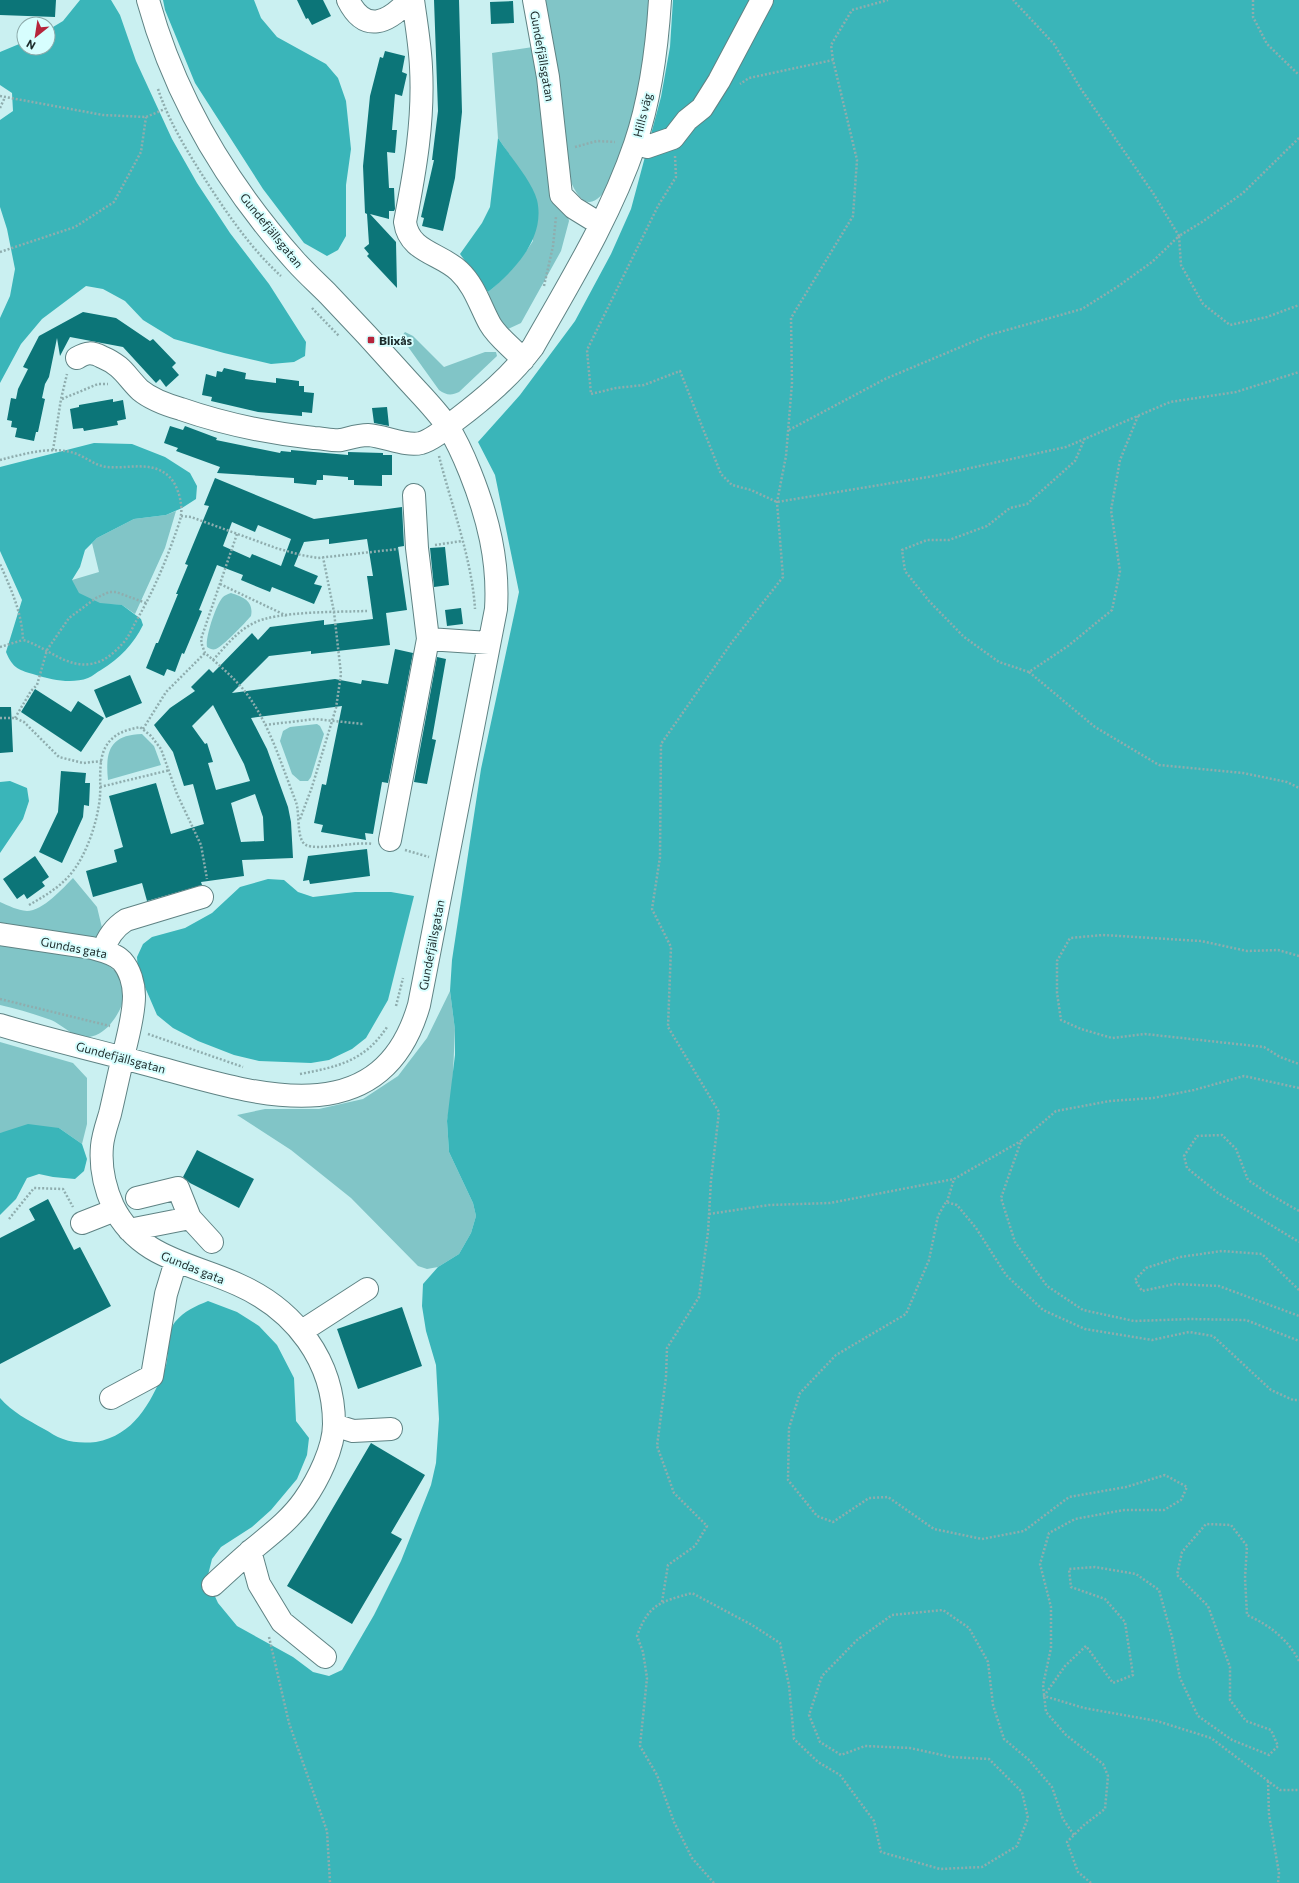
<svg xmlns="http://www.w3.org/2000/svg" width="1299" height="1883" viewBox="0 0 1299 1883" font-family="Commissioner,sans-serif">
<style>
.green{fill:#81c5c7}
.forest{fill:#3ab5b9}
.building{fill:#0c7578;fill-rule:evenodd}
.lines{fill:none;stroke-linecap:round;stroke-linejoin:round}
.minor-casing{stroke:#5f8384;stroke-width:24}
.path{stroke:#8fadae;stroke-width:2.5;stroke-dasharray:2 2;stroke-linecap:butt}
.minor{stroke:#fff;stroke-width:22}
.poi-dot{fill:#b6253c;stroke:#d7fefe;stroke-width:1.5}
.labels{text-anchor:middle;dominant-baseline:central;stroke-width:4;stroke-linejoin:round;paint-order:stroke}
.street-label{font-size:12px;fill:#1b2a2a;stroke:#d7fefe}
.poi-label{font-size:12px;font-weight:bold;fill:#1b2a2a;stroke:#d7fefe;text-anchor:start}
</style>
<rect width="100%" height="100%" fill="#caf0f1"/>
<path class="green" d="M545,0H648C648,18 649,37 648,55C645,79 604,269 569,177Z
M533,47L569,221L561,251L521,323L508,329C498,320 489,306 488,292C506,277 520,261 533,241L511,157L498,138L492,53Z
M405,332L413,336L444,367L485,352H496L497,356L459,392C451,396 446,395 439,390L406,344L402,336Z
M176,511L165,548L135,614L122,605L63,603L72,580L99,572L92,543L97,538L134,519L166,515Z
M231,593C243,597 254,601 251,616C246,622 222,647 216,649C213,650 210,649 207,647C205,638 216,604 223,597C225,595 228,594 231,593Z
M317,724L320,726L324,734L311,777L308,781H300L292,774L280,741L283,731L290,727Z
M142,734L154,746L161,765L108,780C105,751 110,735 142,734Z
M73,878L97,907L103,932L99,937L92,939L0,925V902C9,906 17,910 27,911C43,911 63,888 73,878Z
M0,940L98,960C128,973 131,998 112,1022C107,1029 98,1036 89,1037C73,1039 62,1023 48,1019C32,1013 16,1009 0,1005Z
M450,991L455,1030L452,1094L447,1121L449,1152L473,1203L476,1216L471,1233L459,1254L438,1267L427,1269L418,1266L351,1198L291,1150L237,1115L265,1109H319L363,1099L398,1076L427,1038Z
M0,1042L73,1063L87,1078V1124L82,1144L59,1128L0,1133Z"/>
<path class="forest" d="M80,0H111L120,15L136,61L172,139L197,183L230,233L269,284L306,342L305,356L294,362L271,364L224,353L174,339L143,320L125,301L103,289L86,286L42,319L21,344L0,383V318L10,296L15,269L7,229L0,207V120L13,111L12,93L0,85V52L24,42V48H48V30L63,21Z
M163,0H254L261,18L277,37L326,64L338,78L346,101L351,149L346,185V236L338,250L327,256L304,243L263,189L195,83L165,10Z
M673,0H1299V1883H0V1398C12,1412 28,1420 44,1429C50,1432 56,1437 63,1439C73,1443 85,1443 96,1442C134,1435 150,1404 164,1371C171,1356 164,1336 175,1322C184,1311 196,1306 208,1301L237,1312L259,1326L277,1345L294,1378L296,1421L309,1438L307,1455L297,1479L271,1510L252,1527L221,1547L212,1559L207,1579L218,1603L237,1626L293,1657L313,1672L329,1676L342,1670L374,1615L401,1561L431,1485L436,1463L439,1419L436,1365L426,1331L422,1306L423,1284L438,1267L459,1254L471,1233L476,1216L473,1203L449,1152L447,1121L455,1055V1030L450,991L452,960L481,769L519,592L495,475L478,442L520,395L575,321L611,254L631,209L661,97L670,47Z
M498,138C509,155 532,181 537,200C546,238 514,271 488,292L460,254L482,223L490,207Z
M94,443L132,444L165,457L190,473L197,486L196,499L182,508L166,515L134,519L97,538L85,550L80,567L72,580L79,593L100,603L122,605L141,619L143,625C133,645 120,658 101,670C97,672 93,676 88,678C72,684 52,680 36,675C19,670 13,669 6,652L22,600L0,551V467Z
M10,781L27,788L29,801L23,819L0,853V782Z
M268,879L284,880L298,892L313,897L355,892H391L414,896L388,1000L366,1038L352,1049L329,1060L311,1063L259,1061L234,1055L198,1041L173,1028L157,1015L138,971L137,957L143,944L152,937L185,928L212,913L240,887Z
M28,1124L59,1128L82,1144L87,1159L84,1171L75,1179L53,1177L39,1174L27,1178L16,1199L0,1215V1133Z"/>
<path class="building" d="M0,0H56L55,17L0,15Z
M297,0H323L331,16L312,25L308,18L306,19Z
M434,0H459L462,112L455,178L443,231L422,226L424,218L421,217L434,160H432L438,111Z
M513,1L514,23L491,24L490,2Z
M385,51L405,56L402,72L407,74L402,96L395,94L392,130H397L395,153L387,152L389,188H394L395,209L394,211H389V219L370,214L396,242L397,288L367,256L369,254L364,248L369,244L367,214L365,213L363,166L370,96L380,57L383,58Z
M83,312L116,318L150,341L153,339L176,363L172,367L179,375L166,387L160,379L156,383L123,347L70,337L60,356L57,338L49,377L45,384L42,398L45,399L38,432H36L34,441L15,437L17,428L11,427L12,421L7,420L11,398L16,399L18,389L28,369L23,367L39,336Z
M224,368L246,373L245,379L276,383V378L299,381V386H304V392L314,393L312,413L302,412V416L258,412L211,401L212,397L202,395L206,374L216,377L217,371L222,372Z
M113,399V402L123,400L126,419L117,421L118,425L84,431L83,428L73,429L70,409L79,407V405Z
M387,407L389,426L374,423L372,408Z
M170,426L183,430L185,426L217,438L216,440L280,453L281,451L291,452V450L348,455V452L383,453V455H392V475H382V486L354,485V480H348V477L323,475V480H317L316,485L294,483V478L217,473L220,467L176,451L178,448L164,443Z
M215,478L314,519L402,507L404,546L398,547L407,610L386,613L390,645L311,654V651L269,656L232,693L335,679L361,684L362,680L388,684L395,649L413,653L388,783L382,782L373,834L365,833L366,840L321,832L323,825L314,823L322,784L326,785L342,706L251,718L267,749L288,807L291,822L293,858L242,860L244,876L201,882L202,885L147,901L142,883L93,897L86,871L117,862L114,850L123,847L109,796L156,783L171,834L204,824L193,784L184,786L173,752L154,725L170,708L195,691L191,687L209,669L213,673L252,633L258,640L270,627L324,620V625L373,619L367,576H373L367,539L329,544V539L304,542L294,566L318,576L314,584L322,586L314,604L272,587L270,592L241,580L243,575L217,565L199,610L202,611L184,654L182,653L175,672L167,669L164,676L146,668L156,643H158L178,594H176L188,565L185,564L209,506L204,505ZM232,522L255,532L258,525L291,539L281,566L252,554L250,558L223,546ZM213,705L244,764L250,781L216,790L208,763L213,762L207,743L205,744L192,726ZM255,794L263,817L264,841L241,842L231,803Z
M445,547L449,585L434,587L430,548Z
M461,608L463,624L447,626L445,610Z
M437,657L446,659L432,739L436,740L427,784L414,782Z
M130,675L142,703L106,718L94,690Z
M35,689L71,712L78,701L104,718L81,752L21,712Z
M0,707H11L13,752L0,753Z
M61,771L86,773L85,783H90L89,806L84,805L83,817L62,863L39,852L58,812Z
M367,849L370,876L310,884L309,880L303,881L308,856Z
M35,856L49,877L42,882L45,886L27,899L24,894L17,899L3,879Z
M197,1150L254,1179L239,1208L190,1183L183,1177Z
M48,1199L74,1250L80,1247L111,1306L0,1364V1238L35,1220L29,1209Z
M402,1307L422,1366L358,1389L337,1329Z
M371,1443L425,1475L391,1533L402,1539L352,1624L287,1586Z"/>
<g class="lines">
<defs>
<path id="minor" d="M348,0C365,34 388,23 409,0
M413,0C416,22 420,45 421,67C424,120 415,171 405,222C409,252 440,253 459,271C475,286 480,306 490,324C498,338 513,348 523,360
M534,0L548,77L561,195L574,208L600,224
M636,143L647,147L673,138L687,120L702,108L719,81L762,0
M77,358C87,352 92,352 102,357C123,366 125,375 140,390C152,400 167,405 181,409C224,424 268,433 314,438C322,438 333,441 341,440C350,438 358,435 368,435C385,436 406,447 421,443C434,439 446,428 456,420C485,398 511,376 533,347C570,282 611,215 635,144C651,97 657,48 660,0
M428,639L489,643
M390,840L428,639L417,548L414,495
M0,934L92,948C103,951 114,953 122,961C130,970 134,984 134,996C134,1015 128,1035 124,1053C119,1073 115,1093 110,1114C107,1124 103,1135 102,1146C100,1168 104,1186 113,1206C139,1259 192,1263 239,1285C295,1310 334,1361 334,1424C334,1448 318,1480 304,1500C290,1520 271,1534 253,1549C239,1561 226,1573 213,1585
M103,951C107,938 115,927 126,920L202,897
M0,1025C49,1040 100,1051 149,1065C247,1091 380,1141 419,1005L496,609C499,561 488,517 470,472C464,457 457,441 448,427C435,408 418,392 403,375C379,348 354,321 329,295C318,284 307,274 296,262C229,187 175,98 148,0
M137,1198L178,1188L190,1218L212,1242
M82,1223L115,1210
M129,1230L190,1218
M302,1331L367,1289
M111,1398L152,1376L166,1294L176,1261
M334,1425L353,1431L391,1429
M250,1551L259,1584L282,1622L325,1657"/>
</defs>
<use href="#minor" class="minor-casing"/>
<path class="path" d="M1253,0V17L1267,44L1299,75
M833,60L831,45L852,10L888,0
M158,89C168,119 184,146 201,173C224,209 249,247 281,276
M0,96L103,115L146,117L165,109
M0,108L5,97
M1299,138L1243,193L1202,222L1179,236L1181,265L1203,304L1230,325L1267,317L1299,305
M575,147L597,141L615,142
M675,156L676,177L658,206L587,350L591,394L616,388L644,385L680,371L721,474L732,485L751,490L777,502L934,476L1066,447L1170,402L1236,392L1299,372
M0,252L75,227L114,202L141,152L146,117
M544,286L553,246L556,217
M312,308L339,336
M62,399L98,384H108
M789,430L885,379L989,335L1082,309L1117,287L1152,262L1179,236L1153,193L1081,89L1054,44L1013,0
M1085,438L1075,461L1027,504L1010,508L987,526L949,540H927L902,550L905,571L929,601L964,637L999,662L1029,672L1068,646L1112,610L1120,571L1111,510L1120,460L1138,416
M53,450L61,399L67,374
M439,456C451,504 472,559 475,609
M0,460C24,454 53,445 77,454C87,458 96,466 107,467C127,469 149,461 166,474C177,481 183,503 181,515C180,522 177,529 175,535C164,566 151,596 135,623C132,629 129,636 124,642C115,652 105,662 90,664C66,668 45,646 23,640C22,613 11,589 0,564
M181,516L191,517L276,548L301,555L318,558L398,549
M237,534L201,639L202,645L205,653C218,664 232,676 243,689C269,721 281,764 296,802C300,813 296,840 306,845C319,851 355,841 373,844
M435,545L462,541
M220,584L287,616
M0,647L23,640
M213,660C225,647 237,631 254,623C276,611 340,612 367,611
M1029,672L1095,727L1159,765L1243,773L1287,782L1299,788
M0,718H15L24,722L59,757L83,763L102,761
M15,718L31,691L37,685L47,650L69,618L96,598L109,592H116L146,603
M265,725L315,719L363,724
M143,729L166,692L205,653
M100,787L170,770
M300,819L312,787L336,708L341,674L334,612L323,557
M405,850L429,857
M29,905C43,897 57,889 68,877C86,858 98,821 100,796C101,781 98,762 105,748C113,733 126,730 140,727L151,736L161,749L177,794L201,845L207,879
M1299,956L1278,950L1247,951L1201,941L1103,935L1070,938L1057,961V993L1061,1020L1081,1029L1112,1038L1145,1034L1264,1047L1280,1057L1299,1064
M0,999L110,1026
M396,1006L403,978
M148,1034L243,1067
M300,1074C337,1067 365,1061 387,1027
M1299,1088L1244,1076L1194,1090L1153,1098L1110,1101L1056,1111L1021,1141L1001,1198L1015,1242L1047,1286L1083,1310L1134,1321L1190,1319L1246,1320L1299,1341
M947,1202L954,1179L1021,1141
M1299,1211L1269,1194L1248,1180L1236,1149L1222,1135L1197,1136L1184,1156L1187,1168L1218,1193L1299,1242
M709,1214L769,1205L830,1203L954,1179
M9,1219L34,1188L63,1189L73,1207
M1299,1290L1262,1254L1222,1251L1180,1257L1146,1268L1135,1280L1142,1291L1175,1284L1219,1286L1299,1316
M662,1602L668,1565L695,1546L707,1526L674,1493L657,1446L666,1377L667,1348L699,1297L708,1232L711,1180L719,1112L668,1027L671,947L652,909L660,857L661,744L732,642L783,577L777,502L786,456L792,383L791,318L853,216L857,160L833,60L749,78L740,84
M269,1637L289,1723L327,1831L330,1883
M1299,1661C1288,1639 1269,1625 1247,1615L1245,1578L1247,1546L1231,1525L1206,1524L1182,1552L1177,1575L1208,1606L1230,1667V1700L1246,1721L1271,1730L1278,1746L1269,1755L1232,1740L1198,1716L1180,1678L1172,1637L1159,1590L1136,1574L1095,1567L1069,1569L1071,1587L1105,1599L1125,1622L1133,1675L1113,1683L1086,1646L1065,1666L1044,1696L1084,1708L1157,1721L1211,1738L1280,1790H1299
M1268,1781L1269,1815L1279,1873L1278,1883
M714,1883L692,1858L674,1822L657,1775L640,1746L647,1678L643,1652L637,1636C649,1603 661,1602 692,1593L752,1625L780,1643L789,1685L794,1739L818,1762L840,1775L874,1821L881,1852L940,1869L982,1867L1017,1846L1028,1818L1022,1792L989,1759L951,1757L910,1748L865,1746L841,1755L820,1742L809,1715L822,1676L857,1640L892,1615L943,1610L969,1628L988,1662L993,1705L1004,1739L1029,1760L1052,1787L1063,1819L1074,1835
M1091,1883L1078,1872L1067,1842L1084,1825L1105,1809L1108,1776L1103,1764L1066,1735L1046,1712L1043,1685L1051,1648V1607L1040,1564L1049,1533L1075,1519L1124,1510H1164L1181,1500L1187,1487L1165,1475L1126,1487L1069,1497L1024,1531L982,1539L934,1529L888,1497L869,1498L833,1522L817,1516L788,1480L789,1428L800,1393L836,1355L906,1314L929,1260L938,1216L946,1202L957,1205L976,1228L1006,1275L1043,1310L1085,1329L1152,1340L1189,1332L1213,1336L1271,1390L1293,1400H1299"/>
<use href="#minor" class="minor"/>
</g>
<rect class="poi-dot" x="367" y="336" width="8" height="8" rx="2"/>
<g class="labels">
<g class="street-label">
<text transform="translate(543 56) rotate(80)">Gundefjällsgatan</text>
<text transform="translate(642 115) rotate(-76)">Hills väg</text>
<text transform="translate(272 230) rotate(51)">Gundefjällsgatan</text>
<text transform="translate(431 945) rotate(-79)">Gundefjällsgatan</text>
<text transform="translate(74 947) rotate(11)">Gundas gata</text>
<text transform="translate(121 1057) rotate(15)">Gundefjällsgatan</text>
<text transform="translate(193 1267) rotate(22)">Gundas gata</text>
</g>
<g class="poi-label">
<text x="379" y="340">Blixås</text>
</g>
</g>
<g transform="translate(36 36) rotate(210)"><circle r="19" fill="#d7fefe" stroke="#8ca9a9"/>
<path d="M0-3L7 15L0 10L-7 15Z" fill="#b6253c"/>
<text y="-6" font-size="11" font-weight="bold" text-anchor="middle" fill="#1b2a2a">N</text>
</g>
</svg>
